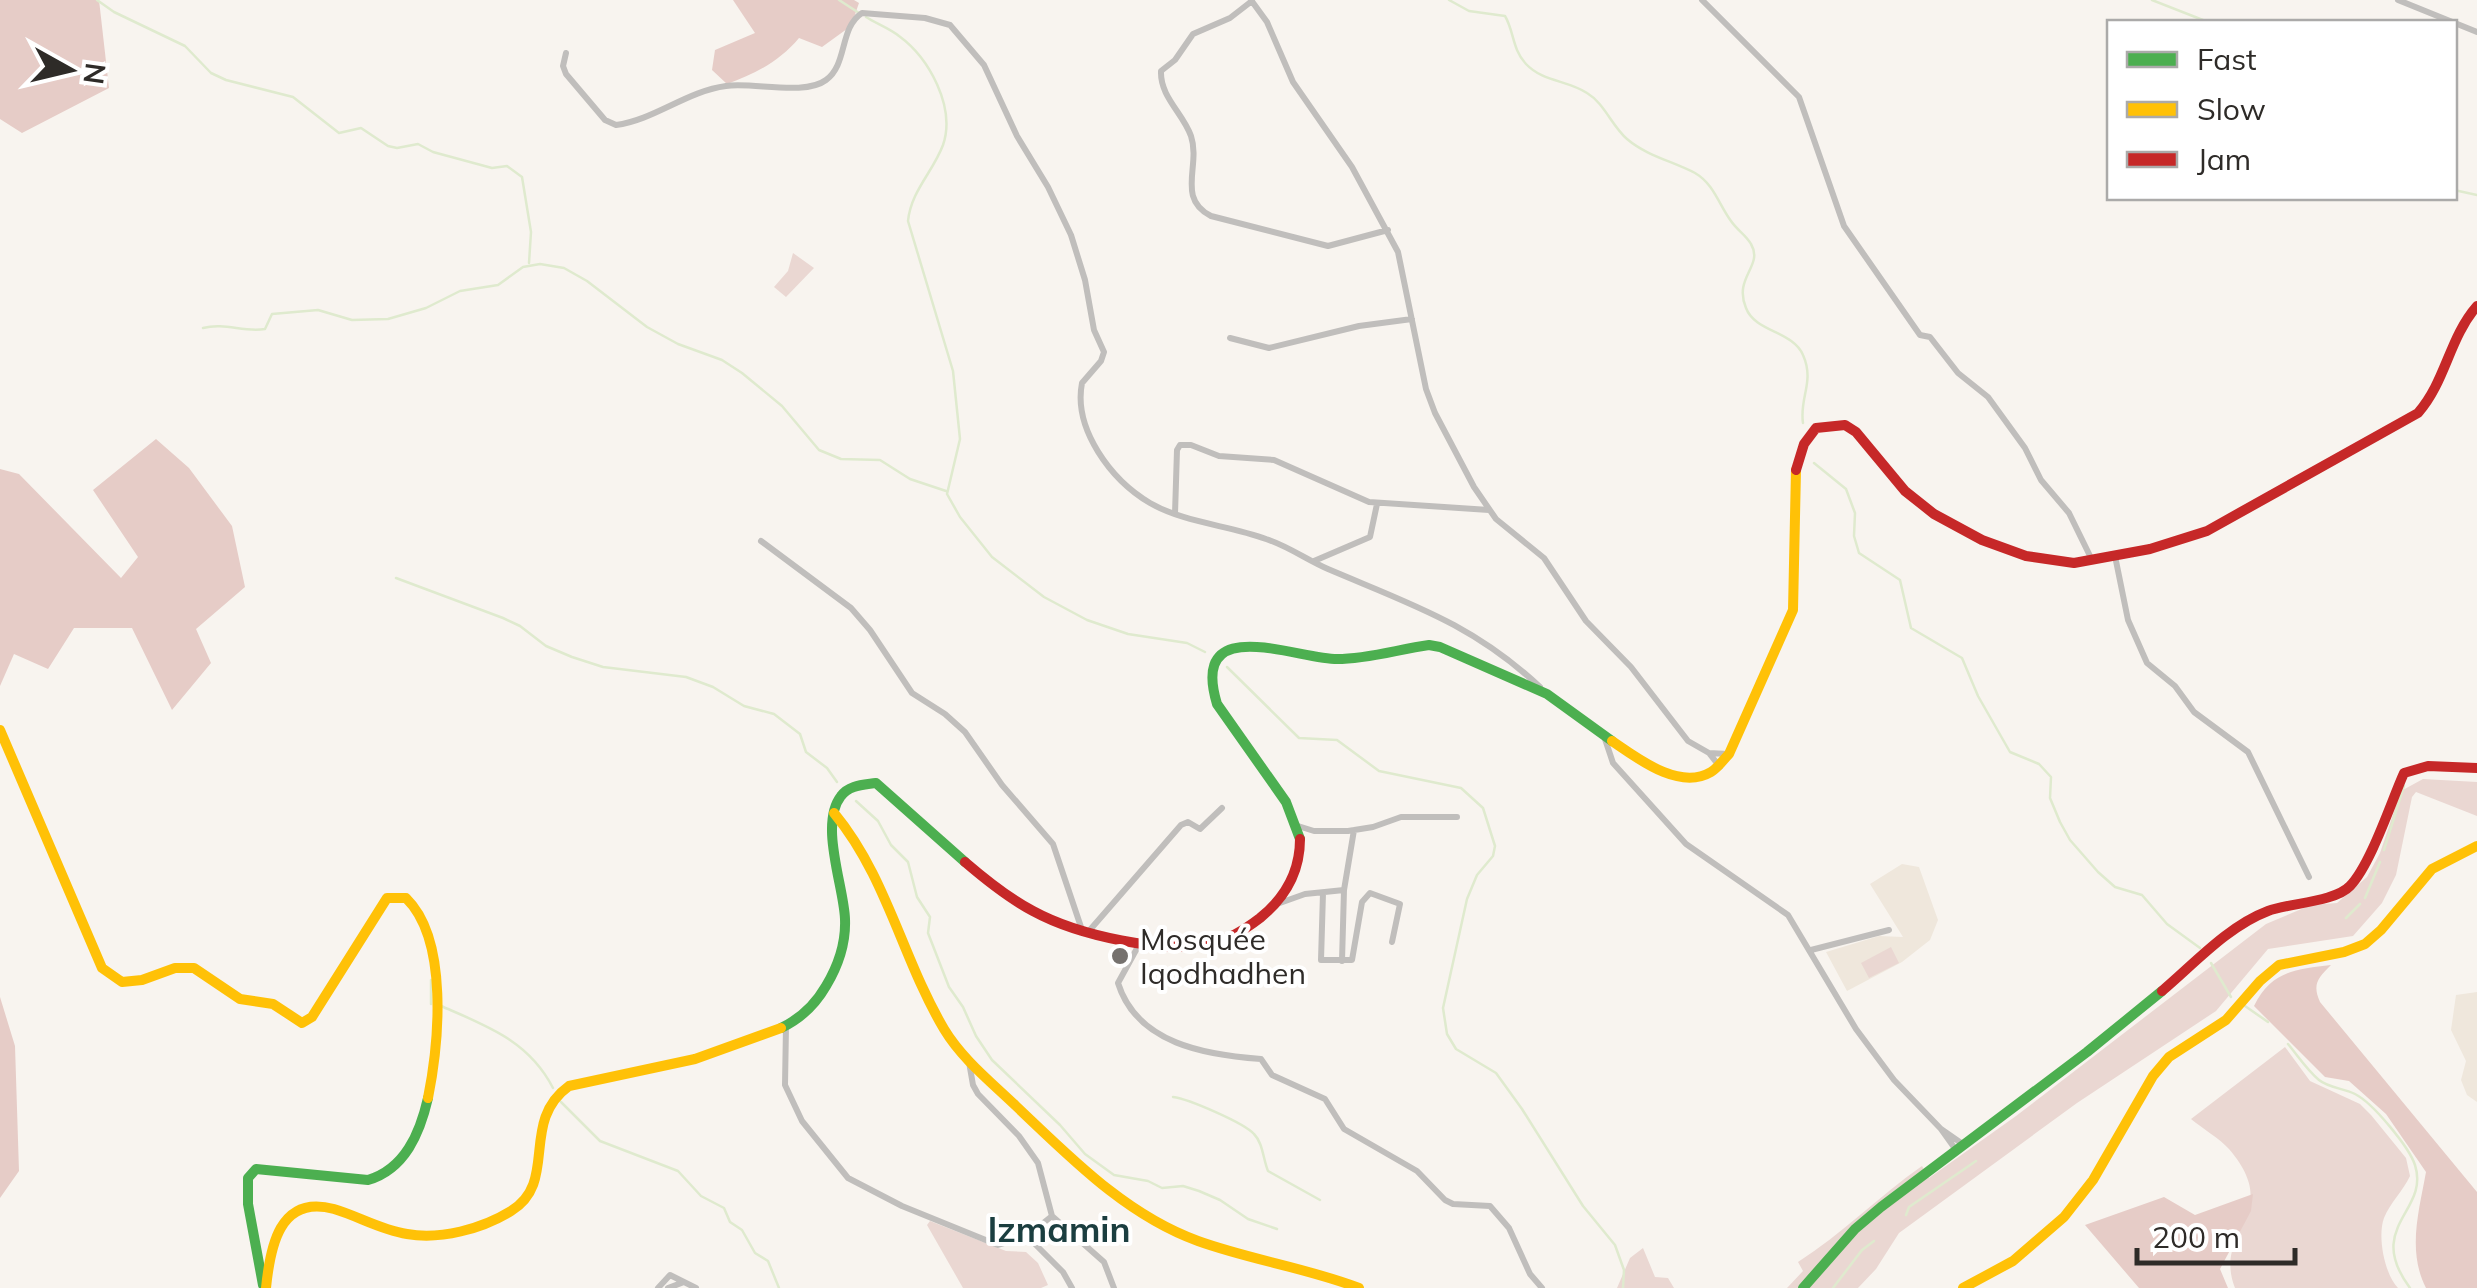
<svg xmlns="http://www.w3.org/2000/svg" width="2477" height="1288" viewBox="0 0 2477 1288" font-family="Mulish,sans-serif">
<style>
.built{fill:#efe7dc}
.green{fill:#ead7d2}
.forest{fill:#e6ccc7}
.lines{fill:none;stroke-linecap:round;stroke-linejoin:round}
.stream{stroke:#dfeace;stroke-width:2.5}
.street{stroke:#c0bebc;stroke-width:6}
.fast{stroke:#4caf50;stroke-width:10}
.slow{stroke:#ffc107;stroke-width:10}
.jam{stroke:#c62828;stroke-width:10}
.poi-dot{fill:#75716e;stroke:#fff;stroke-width:4}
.labels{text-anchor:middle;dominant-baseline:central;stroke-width:8;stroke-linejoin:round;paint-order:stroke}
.poi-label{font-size:30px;fill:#2e2b28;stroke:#fff;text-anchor:start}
.quarter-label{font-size:35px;font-weight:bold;fill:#1b3e40;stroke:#fff}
</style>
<rect width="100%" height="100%" fill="#f8f4ef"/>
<path class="built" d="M1902,864L1919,867L1938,920L1930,940L1902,962L1847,991L1826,952L1879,936L1903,937L1870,884Z
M2477,992V1102L2467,1095L2461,1080L2466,1061L2451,1030L2456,995Z"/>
<path class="green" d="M793,253L814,268L786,297L774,287L788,271Z
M2423,779L2477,782V816L2416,792L2412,797L2396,875L2382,903L2353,936L2268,949L2216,1011L2077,1103L1899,1233L1876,1269L1858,1288H1787L1803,1271L1798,1262C1842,1234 1879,1196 1922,1166L1929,1178L2016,1116L2266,924L2311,905L2337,903L2367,877L2380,853L2401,791Z
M1891,947L1899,963L1869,978L1861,963Z
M2285,1047L2310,1081L2360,1104L2371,1115L2406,1158L2410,1176C2403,1191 2390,1203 2384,1218C2377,1237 2385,1275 2398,1288H2235C2212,1229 2285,1215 2229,1149C2219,1138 2203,1129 2191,1119Z
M930,1221L1006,1251L1026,1252L1038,1263L1048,1285L1041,1288H963L927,1225Z
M1643,1248L1655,1277L1668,1278L1674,1288H1617L1630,1258Z"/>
<path class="forest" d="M0,0H99L109,88L22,133L0,119Z
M733,0H854L859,3L851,26L822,47L799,38C780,61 755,74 727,84L712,70L715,50L755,33Z
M156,439L189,468L232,526L245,587L196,629L211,663L172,710L132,628H74L48,669L14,654L0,686V696V469L19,474L121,578L138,557L93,490Z
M2331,965C2318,978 2312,984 2320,1002L2477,1192V1288H2426C2407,1251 2419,1211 2426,1172L2386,1114L2349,1081L2325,1077L2254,1006C2271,971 2296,969 2331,965Z
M0,997L15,1046L19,1171L0,1198Z
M2253,1194L2251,1211L2220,1269L2228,1288H2139L2085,1225L2164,1197L2195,1215Z"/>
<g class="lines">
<path class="stream" d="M97,0L114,12L185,46L211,73L226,80L293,97L339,133L361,128L388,146L397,148L418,144L433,152L492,168L507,166L522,177L531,232L529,263
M839,0L859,13
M1449,0L1469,11L1505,16C1514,31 1512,49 1526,64C1543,82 1567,80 1587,93C1604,103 1612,126 1627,139C1647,156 1672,161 1695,173C1714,184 1719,205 1731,221C1737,230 1746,235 1751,244C1764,266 1733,277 1746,308C1755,332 1793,331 1803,355C1815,382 1799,398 1803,423
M2152,0L2208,22
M866,17C877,24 889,28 899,36C929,58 956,107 943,145C933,172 911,191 908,221L953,371L960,439L947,494L960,517L992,557L1044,597L1087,620L1128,634L1187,643L1205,652
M2454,190L2477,195
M203,328C225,322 244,333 265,329L272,314L318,310L352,320L388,319L426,308L460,291L498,285L523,267L540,264L564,268L587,281L647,327L678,344L722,360L742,373L782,406L819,450L841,459L880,460L910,479L946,491
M1814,463L1846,489L1855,513L1854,536L1859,553L1900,580L1911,628L1962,658L1978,696L2010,752L2039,764L2051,777L2050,798L2060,822L2070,840L2098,872L2115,887L2142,895L2167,924L2200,948
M396,578L503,618L520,626L546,646L572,657L603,667L686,677L713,687L744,706L774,714L800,734L806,752L827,768L837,782
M1227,667L1299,738L1337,740L1379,771L1461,788L1483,808L1495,846L1493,856L1477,875L1467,899L1443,1008L1447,1034L1456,1049L1496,1073L1522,1109L1583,1206L1615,1245L1624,1270L1623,1288
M856,801L878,821L891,845L908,862L917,897L930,917L928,933L949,987L963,1007L976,1036L992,1060L1060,1125L1085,1154L1114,1175L1148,1181L1162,1188L1183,1186L1199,1191L1220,1200L1248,1219L1277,1229
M2384,850L2404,786
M2365,898L2380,862
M2346,918L2360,904
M2211,963L2231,997
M431,980V1004
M441,1006C487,1026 529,1041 553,1088
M2245,1006L2268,1022
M2288,1044C2298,1056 2307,1070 2319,1080C2329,1088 2343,1088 2355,1094C2373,1103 2409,1147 2415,1165C2430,1212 2364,1226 2410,1288
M1173,1097C1189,1099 1244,1123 1254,1134C1263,1143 1263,1159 1268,1171L1320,1200
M561,1102L600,1141L678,1171L701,1196L724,1208L730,1222L742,1230L755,1253L768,1261L779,1288
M1906,1215L1909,1207L1976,1161
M1833,1288L1862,1250L1874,1241"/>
<path class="street" d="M1251,0L1267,22L1293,82L1352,167L1398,252L1426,389L1435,413L1474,487L1496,519L1544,558L1586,621L1631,667L1688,741L1709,753
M1702,0L1799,97L1844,226L1920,335L1930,337L1958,373L1988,397L2025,448L2041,480L2069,513L2092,560
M2398,0L2477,32
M1252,1L1230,18L1193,34L1175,60L1161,71C1160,97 1183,113 1191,136C1201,166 1176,198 1211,216L1328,246L1388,230
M566,53L563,66L566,74L605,120L616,125C654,120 687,91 726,86C753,82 805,96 826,80C848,64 839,28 862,13L925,18L950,25L984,65L1017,136L1048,187L1071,235L1085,280L1094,330L1104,352L1101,361L1082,383C1073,429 1111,480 1150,503C1185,523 1228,525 1266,539C1288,546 1307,560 1328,569C1410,604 1473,624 1540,687
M1230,338L1269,348L1359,326L1412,319
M1175,514L1177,450L1180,445H1191L1219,456L1274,460L1369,502L1489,510
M761,541L851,608L870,630L912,693L945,714L965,732L1002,785L1053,844L1082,930
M2115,556L2128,620L2147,663L2175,686L2194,712L2248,752L2309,877
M1314,561L1370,537L1377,504
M1604,736L1613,763L1686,844L1788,915L1856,1029L1894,1080L1941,1129
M1720,767L1709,753L1728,754
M1298,826L1314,831H1348L1373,827L1401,817H1457
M1323,893L1321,960H1352L1362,902L1370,893L1400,904L1392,942
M1277,904L1305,894L1344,890L1354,830
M1089,931L1181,825L1188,822L1200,829L1222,808
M1141,941L1118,983C1137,1044 1206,1055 1261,1059L1272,1075L1325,1099L1344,1129L1417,1171L1445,1200L1453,1204L1490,1206L1509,1228L1530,1274L1542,1288
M1811,950L1889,930
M1342,961L1344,890
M786,1026L785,1085L802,1121L848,1178L902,1206L998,1245L1027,1236L1063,1272L1072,1288
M969,1062L973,1085L978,1094L1019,1136L1038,1163L1052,1216L1104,1262L1114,1288
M1956,1150L1941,1129L1964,1145
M1027,1236L1052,1216
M658,1288L670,1275L696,1288
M668,1288L684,1282"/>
<path class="fast" d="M1300,839L1286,802L1217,704C1189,611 1296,659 1337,659C1368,659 1399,649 1429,645L1440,647L1547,694L1612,741
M781,1028C800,1019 815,1005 826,986C838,966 846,943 845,919C844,887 819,824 841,796C849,785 863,785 876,783L965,862
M263,1285L248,1204V1178L256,1169L368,1180C405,1169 420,1133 428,1098
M1803,1288L1855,1229L1881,1207L2087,1052L2162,991"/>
<path class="slow" d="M0,730L102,968L122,982L142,980L175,968H194L240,999L273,1004L302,1023L312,1017L387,898H406C449,940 439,1043 428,1098
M1612,741C1637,758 1679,791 1711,772C1718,768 1724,759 1729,754L1793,610L1796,470
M834,813C887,877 902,958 944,1029C962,1059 991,1082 1016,1106C1071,1158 1126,1215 1198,1241C1251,1260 1307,1268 1359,1288
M266,1288C270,1248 279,1194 334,1209C358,1216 381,1230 407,1234C440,1240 482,1229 511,1211C559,1182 519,1122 569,1086L695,1059L781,1028
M1963,1288L2013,1261L2064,1217L2093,1180L2153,1076L2169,1057L2226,1020L2260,981L2279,965L2344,952L2365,944L2381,930L2432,869L2477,846"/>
<path class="jam" d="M1796,470L1804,444L1816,428L1845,425L1856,432L1905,491L1934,514L1982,540L2026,556L2074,563L2150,549L2207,531L2418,413C2446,381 2449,338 2477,306
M965,862C986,880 1008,898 1033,911C1077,935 1165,955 1213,943C1230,939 1247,928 1260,918C1286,897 1300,872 1300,839
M2162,991C2194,964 2228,926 2268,911C2289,903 2335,902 2350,886C2371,864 2391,802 2404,773L2428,766L2477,768"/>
</g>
<circle class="poi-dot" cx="1120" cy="956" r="10"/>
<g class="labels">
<g class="poi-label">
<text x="1140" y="939">Mosquée<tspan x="1140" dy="34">Iqodhadhen</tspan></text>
</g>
<g class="quarter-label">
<text x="1059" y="1229">Izmamin</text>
</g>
</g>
<rect x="2107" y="20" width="350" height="180" fill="#ffffff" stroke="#abaaa9" stroke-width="2.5"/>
<rect x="2127" y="52" width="50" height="15" fill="#4caf50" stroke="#abaaa9" stroke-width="2.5"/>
<text x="2197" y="70" font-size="30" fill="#2e2b28">Fast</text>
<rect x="2127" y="102" width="50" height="15" fill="#ffc107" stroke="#abaaa9" stroke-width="2.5"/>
<text x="2197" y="120" font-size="30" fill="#2e2b28">Slow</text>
<rect x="2127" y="152" width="50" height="15" fill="#c62828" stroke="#abaaa9" stroke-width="2.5"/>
<text x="2197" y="170" font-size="30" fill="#2e2b28">Jam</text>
<g transform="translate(70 70) rotate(98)" stroke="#ffffff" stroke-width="8" paint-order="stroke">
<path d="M0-8L18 38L0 25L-18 38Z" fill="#2e2b28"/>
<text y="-15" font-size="28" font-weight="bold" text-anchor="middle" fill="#2e2b28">N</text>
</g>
<path d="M2137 1248v15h158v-15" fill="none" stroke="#2e2b28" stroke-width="5"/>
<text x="2152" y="1248" font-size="30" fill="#2e2b28" stroke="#ffffff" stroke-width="8" paint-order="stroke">200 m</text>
</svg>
